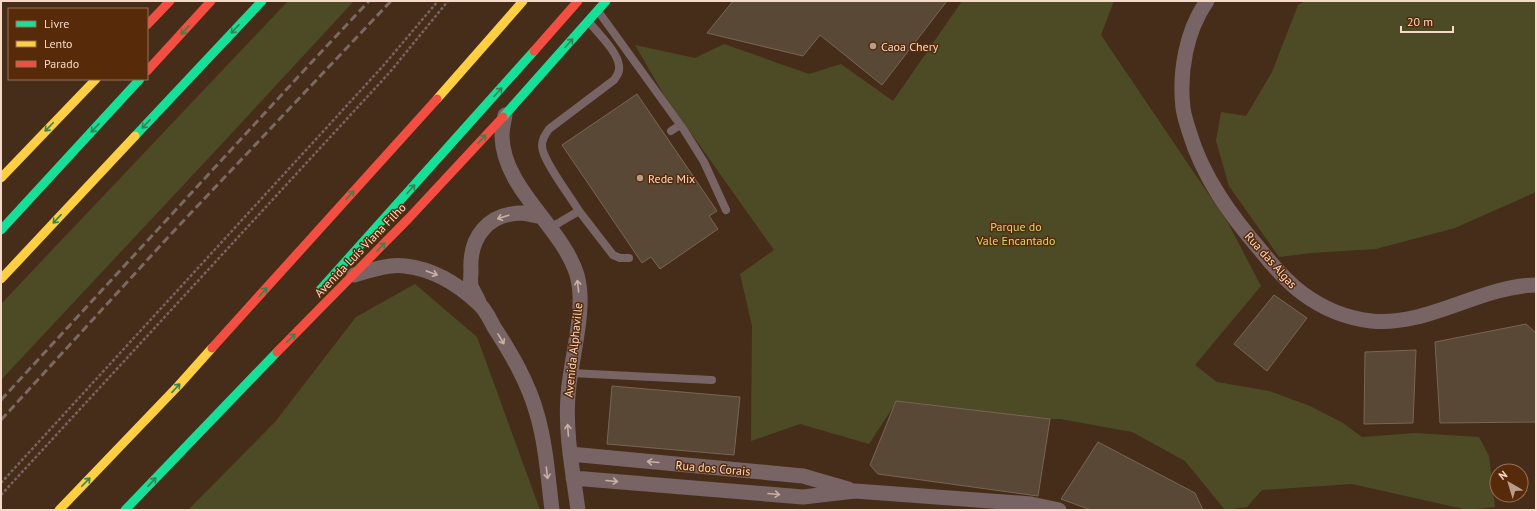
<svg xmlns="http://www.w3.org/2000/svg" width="1537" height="511" viewBox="0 0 1537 511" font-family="'PT Sans',sans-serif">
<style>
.green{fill:#4c4b26}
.building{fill:#5a4836;stroke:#786553}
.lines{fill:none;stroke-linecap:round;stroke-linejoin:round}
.path{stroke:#776460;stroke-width:2.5;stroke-dasharray:3 2;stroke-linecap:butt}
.lane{stroke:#786465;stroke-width:8}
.street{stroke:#786465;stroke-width:15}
.fast{stroke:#16e098;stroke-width:9}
.slow{stroke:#ffcf43;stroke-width:9}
.jam{stroke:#f24e42;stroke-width:9}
.rail{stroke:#7b6861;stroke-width:3;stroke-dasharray:8 4;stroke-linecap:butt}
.oneway{stroke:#368550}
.oneway2{stroke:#cab0a5}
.poi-dot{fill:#b89d8b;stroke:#572a09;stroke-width:1.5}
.labels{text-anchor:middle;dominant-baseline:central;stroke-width:3;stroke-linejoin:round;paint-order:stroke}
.poi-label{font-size:12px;fill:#f6d9c8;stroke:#572a09;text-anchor:start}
.park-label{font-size:12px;fill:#d2d973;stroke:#572a09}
.street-label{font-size:12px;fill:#f6d9c8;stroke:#572a09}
</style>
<rect width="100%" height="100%" fill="#462d1a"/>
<path class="green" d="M288,1H354L218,148L1,380V304Z
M962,1H1114L1101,35L1228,223L1261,286L1195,365L1217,382L1269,391L1310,406L1343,423L1362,437L1415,433L1479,437L1489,456L1495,507L1468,510L1352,484L1262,490L1247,507L1225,510L1185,461L1132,432L1060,419H1050L897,401L869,444L800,424L751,441L752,326L740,274L774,250L664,95L635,45L695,58L724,44L809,74L841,64L893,101Z
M1306,1H1536V192L1455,228L1376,249L1311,253L1279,257L1229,186L1216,141L1221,112L1246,116L1272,72L1298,5Z
M415,284L477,337L540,510H188L275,422L356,317Z"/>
<path class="building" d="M733,1H947L882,85L820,35L803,56L707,33Z
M637,94L717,211L709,216L718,229L660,269L651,257L642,263L562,145Z
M1274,295L1307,318L1267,371L1234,344Z
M1526,324L1536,333V422L1440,423L1435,342Z
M1416,350L1413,423L1364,424L1365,352Z
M612,386L740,397L734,455L607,444Z
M896,401L1050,419L1038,496L878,474L870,465Z
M1098,442L1195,493L1203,510H1091L1061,499Z"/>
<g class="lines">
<path class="path" d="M1,483L383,66L438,1
M1,495L390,72L448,1"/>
<path class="lane" d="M598,11L684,130L704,162L726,210
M671,131L680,125
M579,211L613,255L620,258H629
M550,228L579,211C571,197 542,160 542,146C542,139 545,135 549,129L614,80C617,76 620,72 619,66C618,52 597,32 589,22
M571,373L712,380"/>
<path class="street" d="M1207,1C1186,31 1179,72 1183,108C1184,116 1187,124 1189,131C1203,178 1231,216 1262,252C1274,267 1287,282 1302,293C1322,308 1346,318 1371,321C1427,327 1480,286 1536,285
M505,115C504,121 502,129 502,136C503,189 562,226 577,275C587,310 570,360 568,396C565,434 573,472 578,510
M354,275C371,270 388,264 405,266C433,269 459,285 479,304C486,310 490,320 494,327C512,355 528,382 537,414C546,445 548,478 552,510
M479,302C477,297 473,291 471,286C470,281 471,275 471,271C469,237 488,213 523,213C529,214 535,215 541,217
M570,454L803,476L848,489
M573,478L803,497L855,491L1031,504L1059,510"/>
<path class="fast" d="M503,117L606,1
M135,136L262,1
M1,230L140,79
M320,290L534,51
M125,510L277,352"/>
<path class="slow" d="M437,99L523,1
M1,178L96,79
M1,279L135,136
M59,510L178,386L212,348"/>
<path class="jam" d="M147,25L170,1
M534,51L578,1
M147,71L211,1
M212,348L437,99
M277,352L409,218L503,117"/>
<path class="rail" d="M1,400L309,65L369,1
M1,420L172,233L391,1"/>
</g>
<defs><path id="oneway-shaft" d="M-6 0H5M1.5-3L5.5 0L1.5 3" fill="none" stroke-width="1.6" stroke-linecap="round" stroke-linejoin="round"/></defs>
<g class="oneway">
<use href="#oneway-shaft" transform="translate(235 29) rotate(133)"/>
<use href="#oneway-shaft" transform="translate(185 30) rotate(133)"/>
<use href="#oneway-shaft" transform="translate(569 43) rotate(-48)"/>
<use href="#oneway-shaft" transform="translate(498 92) rotate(-48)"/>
<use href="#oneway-shaft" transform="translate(146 124) rotate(133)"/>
<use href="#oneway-shaft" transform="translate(49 127) rotate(134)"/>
<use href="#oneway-shaft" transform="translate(95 128) rotate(133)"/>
<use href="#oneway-shaft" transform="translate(482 139) rotate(-47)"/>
<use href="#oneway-shaft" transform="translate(411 189) rotate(-48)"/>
<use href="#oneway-shaft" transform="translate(350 195) rotate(-48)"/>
<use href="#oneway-shaft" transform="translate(57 219) rotate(133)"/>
<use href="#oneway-shaft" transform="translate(381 247) rotate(-46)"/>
<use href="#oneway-shaft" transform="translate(263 292) rotate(-48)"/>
<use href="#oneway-shaft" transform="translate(291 338) rotate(-45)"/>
<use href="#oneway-shaft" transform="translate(176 388) rotate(-47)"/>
<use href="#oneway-shaft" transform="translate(86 482) rotate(-46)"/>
<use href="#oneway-shaft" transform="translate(152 482) rotate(-47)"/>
</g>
<g class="oneway2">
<use href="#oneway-shaft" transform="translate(503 217) rotate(162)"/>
<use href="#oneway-shaft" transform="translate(432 273) rotate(20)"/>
<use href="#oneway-shaft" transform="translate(578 286) rotate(-96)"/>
<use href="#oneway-shaft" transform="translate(501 339) rotate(59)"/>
<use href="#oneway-shaft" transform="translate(568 430) rotate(-94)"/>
<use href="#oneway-shaft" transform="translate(653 462) rotate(-175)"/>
<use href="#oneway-shaft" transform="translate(547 473) rotate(83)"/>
<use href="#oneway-shaft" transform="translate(612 481) rotate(5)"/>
<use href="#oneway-shaft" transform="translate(774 494) rotate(5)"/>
</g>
<g class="poi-dot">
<circle cx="873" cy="46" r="4"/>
<circle cx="640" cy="178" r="4"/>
</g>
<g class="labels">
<g class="poi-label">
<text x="881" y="46">Caoa Chery</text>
<text x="648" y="178">Rede Mix</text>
</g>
<g class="park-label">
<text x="1016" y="226">Parque do<tspan x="1016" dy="14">Vale Encantado</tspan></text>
</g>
<g class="street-label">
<text transform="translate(360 250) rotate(-46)">Avenida Luís Viana Filho</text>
<text transform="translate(1271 260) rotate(48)">Rua das Algas</text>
<text transform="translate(573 350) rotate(-84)">Avenida Alphaville</text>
<text transform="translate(713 468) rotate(5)">Rua dos Corais</text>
</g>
</g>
<rect width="1537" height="511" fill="none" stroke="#f6d9c8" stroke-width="4"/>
<rect x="8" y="8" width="140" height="72" fill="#572a09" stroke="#977055"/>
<rect x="16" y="21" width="20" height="6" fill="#16e098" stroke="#977055"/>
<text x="44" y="28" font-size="12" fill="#f6d9c8">Livre</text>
<rect x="16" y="41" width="20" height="6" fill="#ffcf43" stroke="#977055"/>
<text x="44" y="48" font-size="12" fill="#f6d9c8">Lento</text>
<rect x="16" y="61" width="20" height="6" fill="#f24e42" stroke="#977055"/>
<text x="44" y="68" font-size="12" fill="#f6d9c8">Parado</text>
<g transform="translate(1509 483) rotate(322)"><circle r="19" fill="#572a09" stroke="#977055"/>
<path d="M0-3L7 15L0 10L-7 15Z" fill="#b89d8b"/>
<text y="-6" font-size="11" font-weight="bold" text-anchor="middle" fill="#f6d9c8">N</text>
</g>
<path d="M1401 26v6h52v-6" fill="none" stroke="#f6d9c8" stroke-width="2"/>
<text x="1407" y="26" font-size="12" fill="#f6d9c8" stroke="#572a09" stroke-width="3" paint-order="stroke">20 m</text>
</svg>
